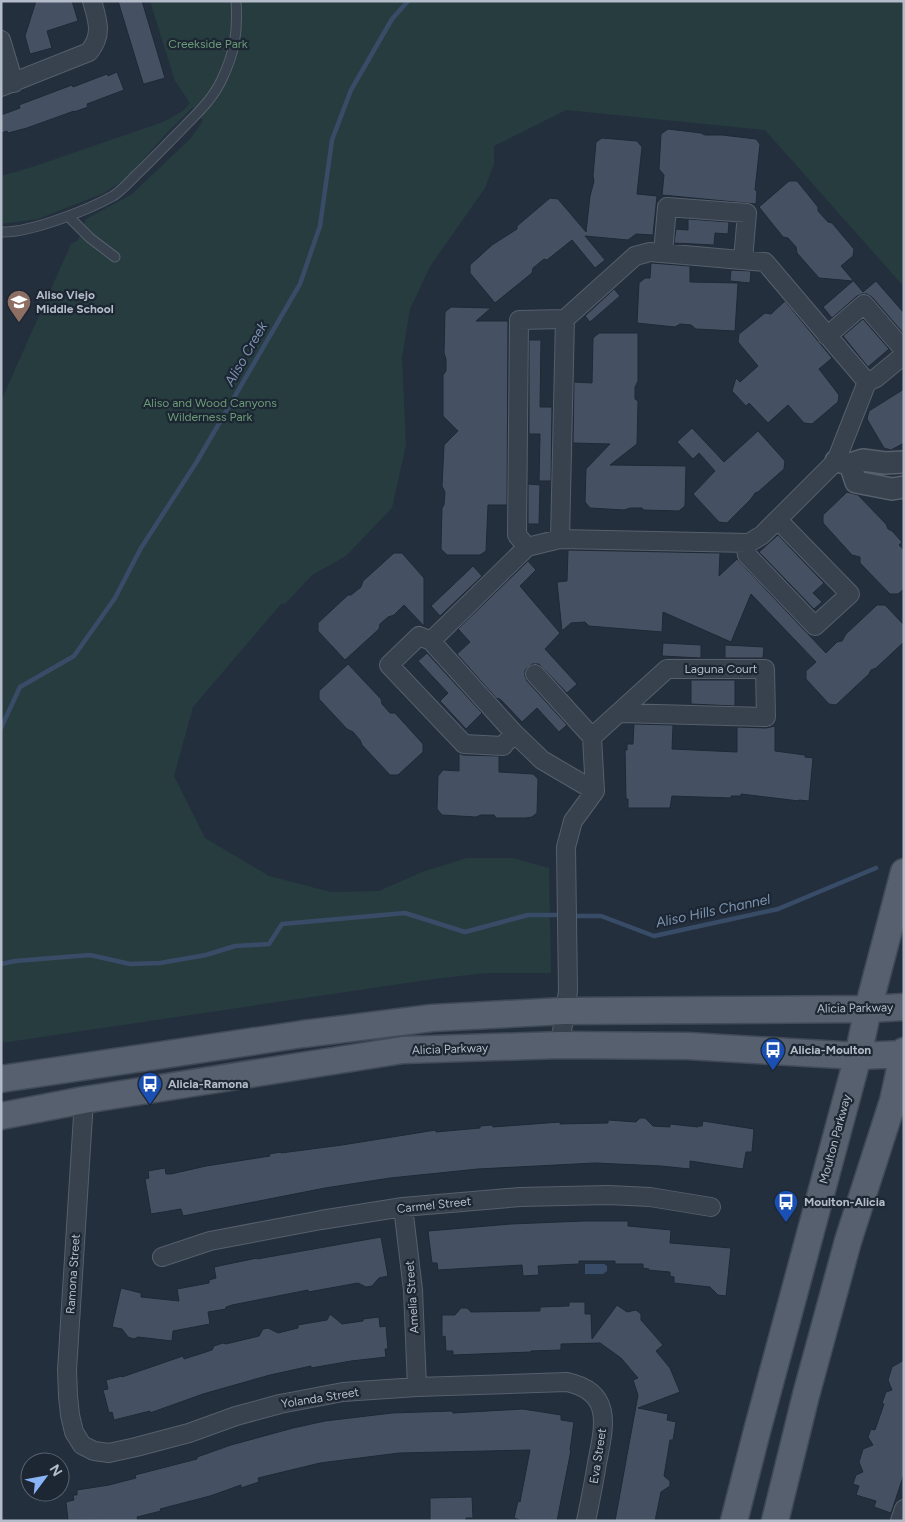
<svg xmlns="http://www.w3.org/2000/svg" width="905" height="1522" viewBox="0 0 905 1522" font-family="Figtree,sans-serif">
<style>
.green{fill:#263c3f}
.water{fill:#394c67}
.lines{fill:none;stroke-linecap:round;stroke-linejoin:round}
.stream{stroke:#394c67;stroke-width:4.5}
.building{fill:#455162;stroke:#1f2835}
.service-casing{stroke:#565f6c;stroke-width:11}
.minor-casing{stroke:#565f6c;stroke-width:20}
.tertiary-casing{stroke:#565f6c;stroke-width:24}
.primary-casing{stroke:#414a57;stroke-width:29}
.service{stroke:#38414e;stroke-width:9}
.minor{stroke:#38414e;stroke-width:18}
.tertiary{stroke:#38414e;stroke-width:21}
.primary{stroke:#56606e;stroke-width:26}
.labels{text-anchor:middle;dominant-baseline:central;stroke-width:4.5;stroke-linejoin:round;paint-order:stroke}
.park-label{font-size:12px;fill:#6b9a76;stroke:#1d2633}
.poi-label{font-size:12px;font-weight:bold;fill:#b4bcc9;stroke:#1d2633;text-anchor:start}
.street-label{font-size:12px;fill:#b4bcc9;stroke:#1d2633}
.water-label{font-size:14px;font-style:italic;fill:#7c92b1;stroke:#1d2633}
</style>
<rect width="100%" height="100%" fill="#242f3e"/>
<path class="green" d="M150,1H904V287L765,130L566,110L494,146V164L485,188L431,265L410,309L402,358L406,445L392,508L346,556L312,575L286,603L281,604L193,707L174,776L205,838L269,876L331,892L379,891L422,872L467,858H513L549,868L551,973H486L434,979L1,1043V401L71,244L78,240L86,219L132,194L190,139L203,121L193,107L165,135L126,179L104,193L38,219L1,224V176L32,167L163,122L183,111L190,103L175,81Z"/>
<path class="water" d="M585,1264H604L607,1266V1271L603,1274H585Z"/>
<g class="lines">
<path class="stream" d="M1,728L20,687L74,656L115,598L141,548L196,463L300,284L320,226L332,140L351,90L392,19L408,1
M570,916H601L654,936L778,909L876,868
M1,964L15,961L90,955L130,964L160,963L206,955L235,946L269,944L282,924L405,913L465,932L528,915H562"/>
</g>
<path class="building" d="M36,1H72L78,21L47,31L52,48L30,54L25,36Z
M118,1H142L165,78L144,84L143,83Z
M117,72L124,90L87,104L88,107L74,112V111L27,128L8,133L7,131L1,133V115L20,108L19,105L72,85L73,87L107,74L108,76Z
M668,129L701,133L705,135H722L756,139L760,144L755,190L757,191L756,204L662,195L664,175L659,169L661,134Z
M602,138L637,141L642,147L637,194L657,196L653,235L636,234L628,240L585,236L605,260L595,268L572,240L547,260L544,259L533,268L532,273L495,303L470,273V265L492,245L517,229V226L550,198L558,199L586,232L590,196L594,181L593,176L596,142Z
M789,181H797L818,207V211L828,222L832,223L854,249L853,256L841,266L863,292L876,281L904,313V334L872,297L867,294H862L857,296L832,318L823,307L853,281L819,278L797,253L796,247L788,238L783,237L759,207Z
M688,219L729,222L728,234L715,233L714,245L674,243L676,229L688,230Z
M651,263L690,266V282L738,283L735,331L696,329L691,325L680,324L675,327L637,323L639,283L645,278H650Z
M731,270L751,271L750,283L730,281Z
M614,289L620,296L590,322L585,316Z
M785,301L832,358L819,369L839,395L838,402L812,424L804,423L788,405L768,423L749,403L746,406L732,391L736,378L740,382L758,366L738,342L739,334L765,313L771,314Z
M451,307L491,308L476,321H508L507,505H488L486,551L480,555H447L441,549L442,508L444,505L445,492L442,486L444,445L458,431L443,416V375L446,371V359L444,353L445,312Z
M863,319L889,349L868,367L843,336Z
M599,333H638V381L635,387V399L638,401L637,444L610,465L686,466L685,506L679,511L644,510L642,508H630L624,510L590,508L585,502L586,469L610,444L573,443L574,382L592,383L593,338Z
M529,340H541L540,407H552L551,481H539L540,434H529Z
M904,389V443L891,450L884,448L867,419L869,411Z
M692,428L724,462L758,431L785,461L784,469L758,492L755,493L751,499L727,523L719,522L693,494L715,471L699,453L693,459L677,442Z
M528,484L540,485L539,524H528Z
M847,492L858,495L886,524L888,529L892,531L902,542L899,545L904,550V589L898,594H890L860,563V557L852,555L823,523V515Z
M778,535L824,583L813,593L822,602L814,609L759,552Z
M568,550L720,553L719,576L737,559L826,653L837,642L842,641L846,634L877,605H885L904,625V642L876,668L871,670L869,674L836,705L829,704L806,679V671L816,662L751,594L731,642L663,612L662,632L589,626L585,622L571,623L562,631L557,582L567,581Z
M394,553H402L424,578V626L404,605L394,615L388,617L380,624L379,629L345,660L318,631V623L348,595H351L361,587L363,581Z
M528,561L536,570L520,586L560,633L545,649L577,684L567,693L539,664H532L525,670V676L527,681L567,725L559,732L537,708L522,722L501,700L498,698L497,699L457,654L470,642L458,629Z
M473,566L482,576L440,616L431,606Z
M663,643L701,645V658L662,656Z
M725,645L764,647L763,658H725Z
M427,653L482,713L466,729L440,701L448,693L418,661Z
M348,664L381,699L382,704L390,713H395L423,744V752L398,775H390L362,745L360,740L353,732L347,729L319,699V691Z
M691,680H735V706L691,704Z
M634,724L673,725L672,749L737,752V727L766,728L775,726V751L805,755V757L813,758L809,801L799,800V801L741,794V796H731V798L672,796L670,808H628V799H626L625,750H627V744H633Z
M459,753L463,755L499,756V772L533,774L538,779L537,813L532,817L526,818H496L494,815H481L476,817L442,815L437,809L438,776L443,770L459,771Z
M640,1118H645L653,1126L670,1127V1124L698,1127V1126H702L703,1121L754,1129L752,1152H746L743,1169L690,1161V1169L661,1166L595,1163L478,1169L390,1178L325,1188L183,1216L181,1209L151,1214L145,1179L149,1178L148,1171L165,1168L166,1174H171L206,1166L270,1156L269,1154L281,1152V1153L342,1145L436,1130V1132L480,1128V1126L492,1125L493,1127L547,1123L560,1122V1124L608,1123V1120L636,1122Z
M584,1221H628V1226L671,1230L670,1243L731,1248L726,1296L718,1295L710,1287L674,1283V1277L670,1276V1272L648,1270L649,1269L643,1268V1264H615V1261H579V1264L538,1266L539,1275L523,1276L522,1265L438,1270L437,1263H432L428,1231L511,1224Z
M381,1237L388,1276L379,1278L372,1286L366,1287L358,1283L308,1292V1290L232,1305L226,1307V1309L208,1312L210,1324L173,1331L172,1341L138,1337L134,1339L128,1337L122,1329L112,1327L121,1288L141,1293V1297L179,1301L177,1289L209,1283V1280L216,1278L214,1267L257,1258V1259Z
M569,1302H585V1314H591L592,1339L617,1305L627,1312L636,1310L641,1314V1320L663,1345L656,1351L670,1368L680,1392L638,1408L668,1414L667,1420L676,1422L673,1440H670L664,1476L670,1481V1486L661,1492L655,1521H615L638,1395L633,1380L638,1378L621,1358L600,1343L561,1344V1350L531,1351V1352L453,1355V1351H446L445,1336L442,1337V1315H455L461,1308H467L471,1312L540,1311V1307L569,1306Z
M330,1314L342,1324L363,1321V1319L379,1317L380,1327L386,1326L388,1349H385L386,1357L351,1361L311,1368V1366L270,1375L203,1394L150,1413V1411L114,1420L112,1412L109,1413L103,1390L108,1389L106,1380L122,1376V1377L183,1356L184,1359L212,1350L214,1346L223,1343L226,1344L259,1336L263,1329L268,1328L278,1333L298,1328V1325L327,1320Z
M904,1360V1474L891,1513L874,1507L876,1501L856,1495L859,1486L853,1484L856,1475L863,1472L859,1462L863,1449L873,1445L868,1437L871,1429L875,1430L884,1404L882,1403L886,1392L892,1390L888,1380L892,1367Z
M523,1409L561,1415V1420L574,1422L570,1450H571L557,1521H523L514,1518L518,1501L520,1502L530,1450L399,1453L320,1463L258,1478L259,1482L241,1488V1485L210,1496L160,1509L161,1511L137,1517L138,1521L68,1520L66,1502L74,1500L73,1495H77V1490L109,1485L136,1478L135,1475L197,1459V1457L231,1445L293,1428L325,1421L392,1413L452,1411L453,1413Z
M472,1497L473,1518H466V1521H430V1498Z"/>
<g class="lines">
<defs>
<path id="service" d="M68,216L90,238L115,257
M1,232C30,233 88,210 113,196C121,191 129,182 136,175C151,161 165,146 179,132C195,115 212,101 222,79C235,52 238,31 236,1"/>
<path id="minor" d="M1,40L14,83
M1,87L89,52C103,35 98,21 92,1
M650,252L765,262L867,382L836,461L762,535L749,543L560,539L527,547L517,535L519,320L565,319L635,256Z
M663,253L667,207L747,213L743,260
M827,336L864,304L904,350
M867,382L876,378L904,355
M560,539L565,319
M745,543L747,555L815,626L850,594L778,520
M431,641L514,733L542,760L595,791
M535,674L592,737
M514,733L503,746L464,744L389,665L419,636L431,641L527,547
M560,1045L568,991L566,847L573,821L595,791L592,737L667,669H765L766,717L620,713
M84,1100L67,1370L68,1396L70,1415L74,1432L82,1445L94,1451L109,1453L136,1447L189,1433L236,1416L280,1404L343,1392L417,1387L567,1382C614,1392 604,1427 597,1463C594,1482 590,1502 586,1521
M403,1207L413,1290L417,1387
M162,1257L210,1241L321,1220L403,1207L520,1197L608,1195L650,1197L711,1207
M900,1521L904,1509"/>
<path id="tertiary" d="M836,461L850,464L863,460L885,463L904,462
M850,464L856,482L892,489L904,487"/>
<path id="primary" d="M1,1079L303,1034L432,1018L564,1011L868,1009L904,1007
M1,1116L84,1100L403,1050L560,1045L688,1046L858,1056L904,1054
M734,1521L757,1431L858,1056L868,1009L904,872
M775,1521L806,1395L848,1241L893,1101L904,1051"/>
</defs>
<use href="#service" class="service-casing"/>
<use href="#minor" class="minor-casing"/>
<use href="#tertiary" class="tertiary-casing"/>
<use href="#primary" class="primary-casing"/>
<use href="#service" class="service"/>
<use href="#minor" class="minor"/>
<use href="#tertiary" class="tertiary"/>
<use href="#primary" class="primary"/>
</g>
<defs>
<symbol id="school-pin" viewBox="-11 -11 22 30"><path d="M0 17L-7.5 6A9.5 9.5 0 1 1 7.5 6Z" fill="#8d6e63" stroke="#1d2633"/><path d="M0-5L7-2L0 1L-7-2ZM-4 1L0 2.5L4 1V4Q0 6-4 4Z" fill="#fff"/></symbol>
<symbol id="bus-pin" viewBox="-11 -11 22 30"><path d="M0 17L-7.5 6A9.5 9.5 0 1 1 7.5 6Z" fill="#1a4fb4" stroke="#1d2633"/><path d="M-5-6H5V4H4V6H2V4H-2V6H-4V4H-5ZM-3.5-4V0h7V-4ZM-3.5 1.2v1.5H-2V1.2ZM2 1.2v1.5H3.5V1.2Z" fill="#fff"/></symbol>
</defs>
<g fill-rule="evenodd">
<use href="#school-pin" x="5" y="288" width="28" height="38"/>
<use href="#bus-pin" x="759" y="1036" width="28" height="38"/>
<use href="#bus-pin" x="136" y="1070" width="28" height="38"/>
<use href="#bus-pin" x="772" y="1188" width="28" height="38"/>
</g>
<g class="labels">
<g class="park-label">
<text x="208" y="44">Creekside Park</text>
<text x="210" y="403">Aliso and Wood Canyons<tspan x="210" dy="14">Wilderness Park</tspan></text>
</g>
<g class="poi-label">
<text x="36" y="295">Aliso Viejo<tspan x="36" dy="14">Middle School</tspan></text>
<text x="790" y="1050">Alicia-Moulton</text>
<text x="168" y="1084">Alicia-Ramona</text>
<text x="804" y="1202">Moulton-Alicia</text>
</g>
<g class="street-label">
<text x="721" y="669">Laguna Court</text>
<text transform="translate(855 1008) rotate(-1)">Alicia Parkway</text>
<text transform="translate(450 1049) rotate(-2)">Alicia Parkway</text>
<text transform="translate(835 1139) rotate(-75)">Moulton Parkway</text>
<text transform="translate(434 1205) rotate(-6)">Carmel Street</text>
<text transform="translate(73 1274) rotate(-86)">Ramona Street</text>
<text transform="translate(412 1297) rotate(-94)">Amelia Street</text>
<text transform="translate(320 1398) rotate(-9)">Yolanda Street</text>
<text transform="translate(598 1456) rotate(-81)">Eva Street</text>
</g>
<g class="water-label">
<text transform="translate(246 354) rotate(-60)">Aliso Creek</text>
<text transform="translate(713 911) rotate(-12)">Aliso Hills Channel</text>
</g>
</g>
<rect width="905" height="1522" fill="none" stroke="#b4bcc9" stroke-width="5"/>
<g transform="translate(45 1477) rotate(58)"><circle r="24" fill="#1d2633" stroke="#59626f"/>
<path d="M0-4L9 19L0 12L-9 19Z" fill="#8ab4f8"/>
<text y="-8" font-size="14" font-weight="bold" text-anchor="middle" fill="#b4bcc9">N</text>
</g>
</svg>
